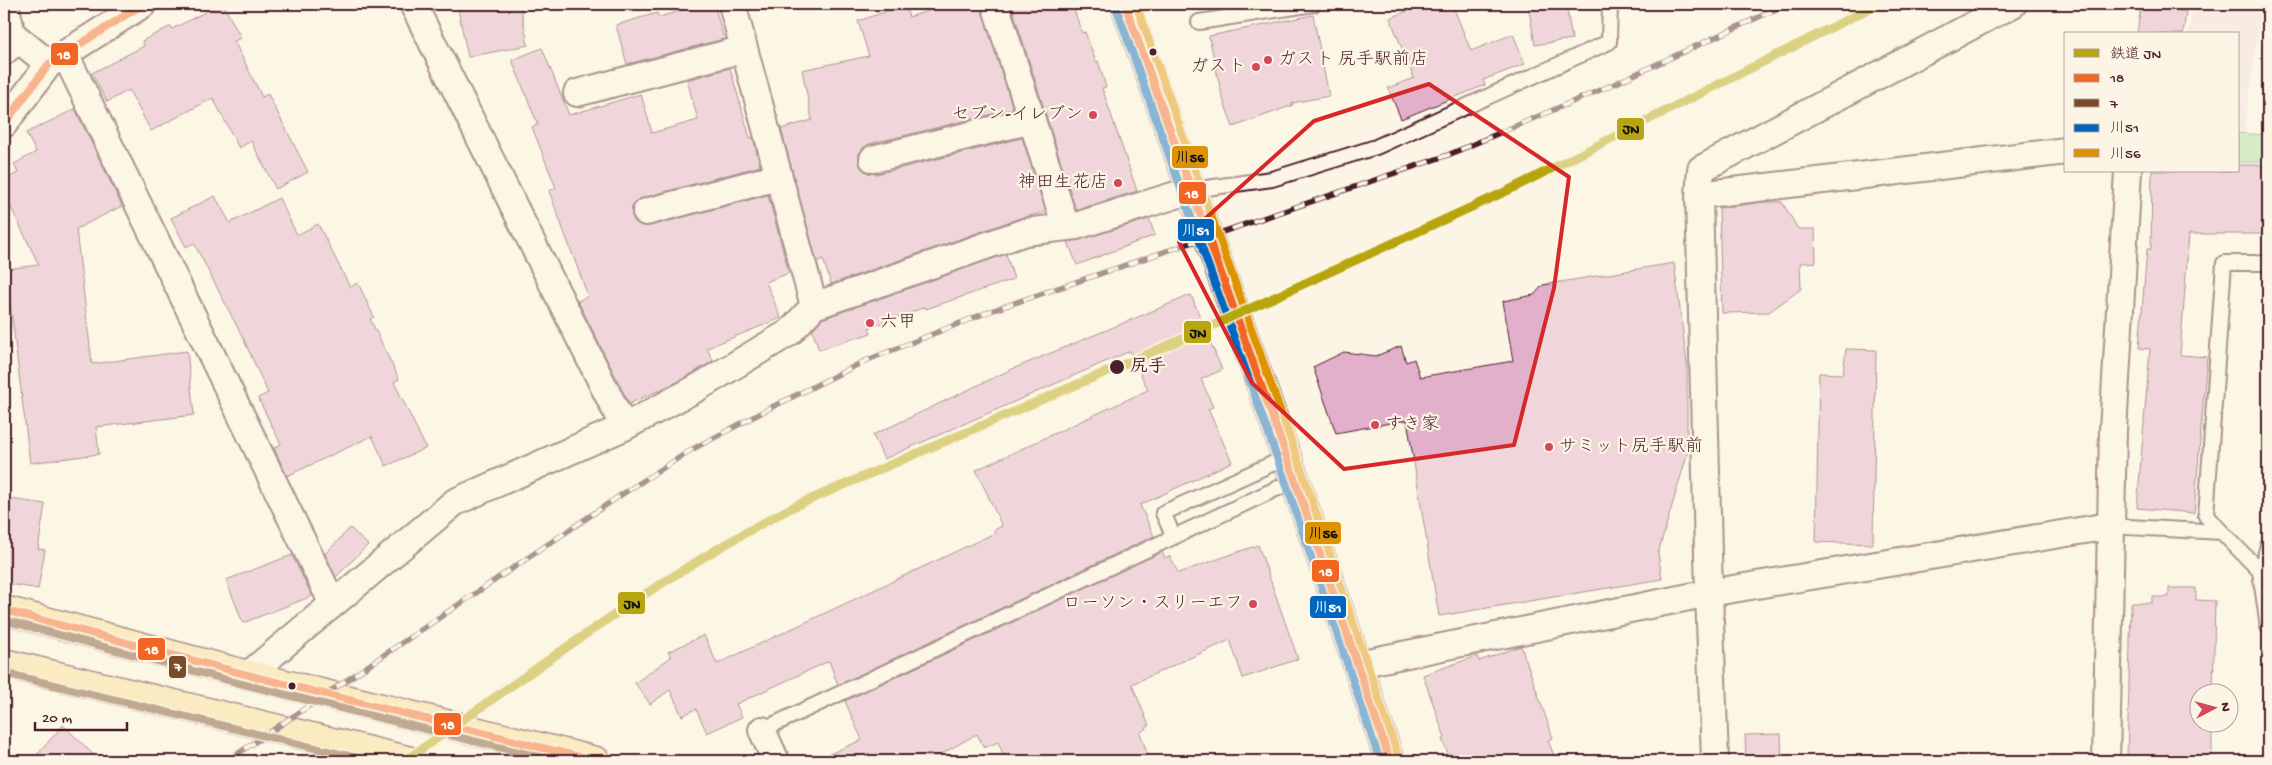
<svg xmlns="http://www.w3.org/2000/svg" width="2272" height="765" viewBox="0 0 2272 765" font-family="'Gochi Hand','Klee One',sans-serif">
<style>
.built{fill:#f4e0de}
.green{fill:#aae1a4;stroke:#7a8068}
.building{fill:#e3b0cc;stroke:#4a1f2b}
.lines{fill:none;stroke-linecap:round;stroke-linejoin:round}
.service-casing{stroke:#4a1f2b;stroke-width:18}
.minor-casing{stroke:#4a1f2b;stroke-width:30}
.secondary-casing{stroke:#4a1f2b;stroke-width:31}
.trunk-casing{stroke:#4a1f2b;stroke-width:31}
.service{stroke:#fcf5e5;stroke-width:14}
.minor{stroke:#fcf5e5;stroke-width:26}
.secondary{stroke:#fcf5e5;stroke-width:28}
.trunk{stroke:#fbde96;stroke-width:28}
.rail-casing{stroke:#4a1f2b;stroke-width:5.5}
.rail{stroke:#fcf5e5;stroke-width:4;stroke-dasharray:11;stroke-linecap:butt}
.bus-1-casing{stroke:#fcf5e5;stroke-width:11}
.bus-2-casing{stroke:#fcf5e5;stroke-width:11}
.bus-3-casing{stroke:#fcf5e5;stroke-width:11}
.bus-4-casing{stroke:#fcf5e5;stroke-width:11}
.bus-1{stroke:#f26522;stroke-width:8}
.bus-2{stroke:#7a4b2a;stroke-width:8}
.bus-3{stroke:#0065bd;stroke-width:8}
.bus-4{stroke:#dd9206;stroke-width:8}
.rail-1-casing{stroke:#fcf5e5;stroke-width:12}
.rail-1{stroke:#b7a511;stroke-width:9}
.marked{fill:none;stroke:#d62828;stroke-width:4;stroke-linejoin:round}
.bus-dot{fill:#4a1f2b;stroke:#fcf5e5;stroke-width:2}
.poi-dot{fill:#d1495b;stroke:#fcf5e5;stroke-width:2}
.labels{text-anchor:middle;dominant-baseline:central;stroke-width:4.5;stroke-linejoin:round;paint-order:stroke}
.poi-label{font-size:18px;fill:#4a1f2b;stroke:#fcf5e5;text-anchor:start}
.stop-label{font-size:18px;font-weight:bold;fill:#4a1f2b;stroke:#fcf5e5;text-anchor:start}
.line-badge{stroke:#fcf5e5;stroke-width:2}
.badge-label{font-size:14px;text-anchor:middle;font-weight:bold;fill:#fff}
.pale-badge-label{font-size:14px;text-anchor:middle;font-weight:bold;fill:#111}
</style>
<rect width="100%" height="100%" fill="#fcf5e5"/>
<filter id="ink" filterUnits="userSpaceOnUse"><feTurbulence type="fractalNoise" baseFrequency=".02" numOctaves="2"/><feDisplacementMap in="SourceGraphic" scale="10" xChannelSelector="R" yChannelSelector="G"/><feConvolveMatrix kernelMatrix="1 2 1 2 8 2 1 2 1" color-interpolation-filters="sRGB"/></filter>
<g filter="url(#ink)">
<path class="built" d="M2193,4H2262L2244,131H2238V34H2189Z"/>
<path class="green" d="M2238,133L2268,135V162H2238Z"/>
<path class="building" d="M221,4H223L241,38L234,41L262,97L268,94L308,172L276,189L251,141L239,148L213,98L151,131L129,90L107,102L92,73L144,46L142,41L171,26L172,29Z
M457,4H520L528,45L468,57Z
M705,4H714L724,39L627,64L616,25L657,13L659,17Z
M949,4H980L1013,109L869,144L863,148L859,154V163L862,169L868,173L877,174L1022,138L1046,212L1020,218L831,284L823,259L817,262L781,129L812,120L802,70L869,56L858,21L905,5L909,17Z
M1011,4H1072L1082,33L1085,32L1096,62L1098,61L1106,87L1102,88L1137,191L1076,210Z
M1425,4H1452L1471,51L1513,34L1525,64L1483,80L1485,85L1401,119L1388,88L1414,78L1390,18Z
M1528,4H1566L1572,39L1535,45Z
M2141,5L2186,12L2183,34H2137Z
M1313,15L1329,96L1292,103L1293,105L1233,127L1222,96L1209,36Z
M542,48L569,115L641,94L652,133L698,120L687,80L730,68L750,138L753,137L760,166L642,198L636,201L632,208V216L636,223L642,226H650L768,195L789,273L766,282L781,318L707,348L713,361L679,381L629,404L578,301L588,296L549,191L556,188L532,127L538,125L512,60Z
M75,109L122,206L76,229L92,364L187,351L194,415L96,427L99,454L30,463L6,269L39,265L4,193V180L18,173L14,164L36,152L26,133Z
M2238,165H2268V234H2189L2180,355L2207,357L2194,513L2137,508L2150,349L2139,348L2147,249H2151L2152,171H2238Z
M215,196L230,223L279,198L297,235L318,224L350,287L358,283L374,317L370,319L399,379L394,382L426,448L386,466L372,436L287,476L274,448L281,444L258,398L268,393L243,338L194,243L186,247L171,218Z
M1764,202H1782L1798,229H1815L1816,262L1800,263L1801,289L1769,312L1722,313L1719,208Z
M1149,219L1155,235L1077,265L1068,242L1080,240Z
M1006,254L1014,279L926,309L925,307L869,328L871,333L819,350L812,330L822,319Z
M1674,263L1687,364V455L1658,553L1662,579L1439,616L1407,420L1336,433L1313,367L1344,352L1376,356L1401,346L1406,362L1414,359L1420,377L1513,361L1503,301L1534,295L1543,285Z
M1191,295L1222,370L1201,379L1213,407L1208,409L1232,462L1140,505L1154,536L838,685L829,661L736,704L742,717L707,733L696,709L682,716L670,690L650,704L635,683L671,657L668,652L704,635L717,664L995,533L994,530L1002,526L976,470L1148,390L1130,351L884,459L873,435L1010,370Z
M1846,349L1876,350L1873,544L1816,542L1819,373L1843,374Z
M4,498L45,504L38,549L45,550L38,589L4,583Z
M350,528L368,545L336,577L325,554Z
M1258,545L1298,659L1243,678L1230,640L1132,684L1149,726L1140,733L1150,761H1006L998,742L984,748L977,734L929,761H813L862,740L845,701L1162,552L1165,558L1170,556L1178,573Z
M292,555L312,596L243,623L226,580Z
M2169,588H2196V600L2215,601L2213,692H2200V722H2212V761H2127L2131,603H2152V597H2169Z
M1521,646L1553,738L1548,740L1556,761H1451L1442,739L1445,738L1423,675L1477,656L1479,661Z
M63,725L100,761H32Z
M1781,734L1782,761H1746L1745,735Z"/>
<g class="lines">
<defs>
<path id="service" d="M1199,22L1314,4
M4,59L24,43
M1192,190L1272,179L1376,147L1609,42L1610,4
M2109,526L2222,532
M1174,537L1163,513L1287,457
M2268,546L2260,571L2268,627
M2260,571L2206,516L2224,263H2268
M762,730L1295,480"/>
<path id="minor" d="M5,4L12,34L49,64
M413,4L624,427
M995,4L1066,227
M65,54L332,602
M577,93L744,49
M4,124L49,64L143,4
M873,159L1032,120
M1699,195L2066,151
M646,212L778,177
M814,306L1025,232L1076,226L1192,190
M1358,664L1709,593L2109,526
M248,675L455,502L624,427L697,388L790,332L814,306L732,4
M762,730L776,761
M1715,761L1709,593L1699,195L1701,169L2013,4
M2106,761L2113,431L2128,171"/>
<path id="secondary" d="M1125,4L1295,480L1390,761"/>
<path id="trunk" d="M4,610L248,675L596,761
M4,663L411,761"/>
</defs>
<use href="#service" class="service-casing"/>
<use href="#minor" class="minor-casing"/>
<use href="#secondary" class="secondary-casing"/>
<use href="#trunk" class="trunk-casing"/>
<use href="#service" class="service"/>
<use href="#minor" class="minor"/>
<use href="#secondary" class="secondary"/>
<use href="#trunk" class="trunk"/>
<defs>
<path id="rail" d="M227,761L621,495L691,450L772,407L865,361L988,312L1448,155L1614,84L1787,4"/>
</defs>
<use href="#rail" class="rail-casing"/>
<use href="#rail" class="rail"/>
<defs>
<path id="bus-1" d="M1125,4L1295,480L1390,761
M4,124L49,64L143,4
M4,610L248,675L596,761"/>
<path id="bus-2" d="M4,620L246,685L555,761
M4,673L369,761"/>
<path id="bus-3" d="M1116,7L1286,483L1380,761"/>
<path id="bus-4" d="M1136,4L1304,477L1399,758"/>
</defs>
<use href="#bus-1" class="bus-1-casing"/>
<use href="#bus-2" class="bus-2-casing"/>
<use href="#bus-3" class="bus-3-casing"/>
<use href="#bus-4" class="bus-4-casing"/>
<use href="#bus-1" class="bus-1"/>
<use href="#bus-2" class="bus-2"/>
<use href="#bus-3" class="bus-3"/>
<use href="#bus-4" class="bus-4"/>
<defs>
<path id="rail-1" d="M404,761C532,673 657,577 795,506L1194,334L1509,190L1878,4"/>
</defs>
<use href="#rail-1" class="rail-1-casing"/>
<use href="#rail-1" class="rail-1"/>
</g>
</g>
<path d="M0 0H2272V765H0ZM1429,84L1569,177L1554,288L1514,445L1344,469L1252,383L1179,242L1314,121Z" fill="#fcf5e5" fill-opacity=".55" fill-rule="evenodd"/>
<path class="marked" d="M1429,84L1569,177L1554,288L1514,445L1344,469L1252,383L1179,242L1314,121Z"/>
<g class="bus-dot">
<circle cx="1153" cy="52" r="4.5"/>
<circle cx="1117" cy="367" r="8"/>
<circle cx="292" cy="686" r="4.5"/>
</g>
<g class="poi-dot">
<circle cx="1268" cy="60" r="5"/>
<circle cx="1256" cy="67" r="5"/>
<circle cx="1093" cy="115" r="5"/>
<circle cx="1118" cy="183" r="5"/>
<circle cx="870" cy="323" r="5"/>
<circle cx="1375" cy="425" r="5"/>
<circle cx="1549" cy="447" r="5"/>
<circle cx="1253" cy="604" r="5"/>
</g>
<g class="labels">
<g class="poi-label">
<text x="1278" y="60">ガスト 尻手駅前店</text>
<text x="1246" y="67" text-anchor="end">ガスト</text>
<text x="1083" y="115" text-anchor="end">セブン-イレブン</text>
<text x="1108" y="183" text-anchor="end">神田生花店</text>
<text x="880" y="323">六甲</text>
<text x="1385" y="425">すき家</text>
<text x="1559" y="447">サミット尻手駅前</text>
<text x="1243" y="604" text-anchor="end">ローソン・スリーエフ</text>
</g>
<g class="stop-label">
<text x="1130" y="367">尻手</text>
</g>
</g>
<g class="line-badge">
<rect x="50" y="42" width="29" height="24" rx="5" fill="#f26522"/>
<rect x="1616" y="117" width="29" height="24" rx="5" fill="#b7a511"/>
<rect x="1171" y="145" width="38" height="24" rx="5" fill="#dd9206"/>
<rect x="1178" y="181" width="29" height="24" rx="5" fill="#f26522"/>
<rect x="1177" y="218" width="38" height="24" rx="5" fill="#0065bd"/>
<rect x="1183" y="320" width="29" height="24" rx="5" fill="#b7a511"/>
<rect x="1304" y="521" width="38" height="24" rx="5" fill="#dd9206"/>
<rect x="1311" y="559" width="29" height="24" rx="5" fill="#f26522"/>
<rect x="617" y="591" width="29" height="24" rx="5" fill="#b7a511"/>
<rect x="1309" y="595" width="38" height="24" rx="5" fill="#0065bd"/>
<rect x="137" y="637" width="29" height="24" rx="5" fill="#f26522"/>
<rect x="168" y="655" width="19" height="24" rx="5" fill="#7a4b2a"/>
<rect x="433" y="712" width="29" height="24" rx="5" fill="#f26522"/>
</g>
<g class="badge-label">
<text x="64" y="59">18</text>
<text x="1192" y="198">18</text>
<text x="1196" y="235">川51</text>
<text x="1326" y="576">18</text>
<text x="1328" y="612">川51</text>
<text x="152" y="654">18</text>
<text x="178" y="671">7</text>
<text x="448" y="729">18</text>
</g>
<g class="pale-badge-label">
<text x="1631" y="133">JN</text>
<text x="1190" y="162">川56</text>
<text x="1198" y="337">JN</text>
<text x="1323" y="538">川56</text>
<text x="632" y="608">JN</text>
</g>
<rect width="2272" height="765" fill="none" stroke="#fcf5e5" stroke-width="20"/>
<rect x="10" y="10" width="2252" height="745" fill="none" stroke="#4a1f2b" stroke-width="2" filter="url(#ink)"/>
<rect x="2064" y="32" width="175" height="140" fill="#fcf5e5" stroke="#b59f9b"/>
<rect x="2074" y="49" width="25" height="8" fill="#b7a511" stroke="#b59f9b"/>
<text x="2110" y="58" font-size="15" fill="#4a1f2b">鉄道 JN</text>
<rect x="2074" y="74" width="25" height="8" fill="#f26522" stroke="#b59f9b"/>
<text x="2110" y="82" font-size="15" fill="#4a1f2b">18</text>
<rect x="2074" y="99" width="25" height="8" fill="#7a4b2a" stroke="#b59f9b"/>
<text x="2110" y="108" font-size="15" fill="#4a1f2b">7</text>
<rect x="2074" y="124" width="25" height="8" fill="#0065bd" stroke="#b59f9b"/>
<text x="2110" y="132" font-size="15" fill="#4a1f2b">川51</text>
<rect x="2074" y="149" width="25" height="8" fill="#dd9206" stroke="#b59f9b"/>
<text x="2110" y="158" font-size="15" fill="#4a1f2b">川56</text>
<g transform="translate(2214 708) rotate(84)"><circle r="24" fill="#fcf5e5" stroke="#b59f9b"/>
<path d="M0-4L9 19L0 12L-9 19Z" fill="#d1495b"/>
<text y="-8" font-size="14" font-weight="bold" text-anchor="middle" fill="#4a1f2b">N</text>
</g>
<path d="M35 722v8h92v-8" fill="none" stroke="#4a1f2b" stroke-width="2.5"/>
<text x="42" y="722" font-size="15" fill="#4a1f2b" stroke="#fcf5e5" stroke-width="4" paint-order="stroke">20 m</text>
</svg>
